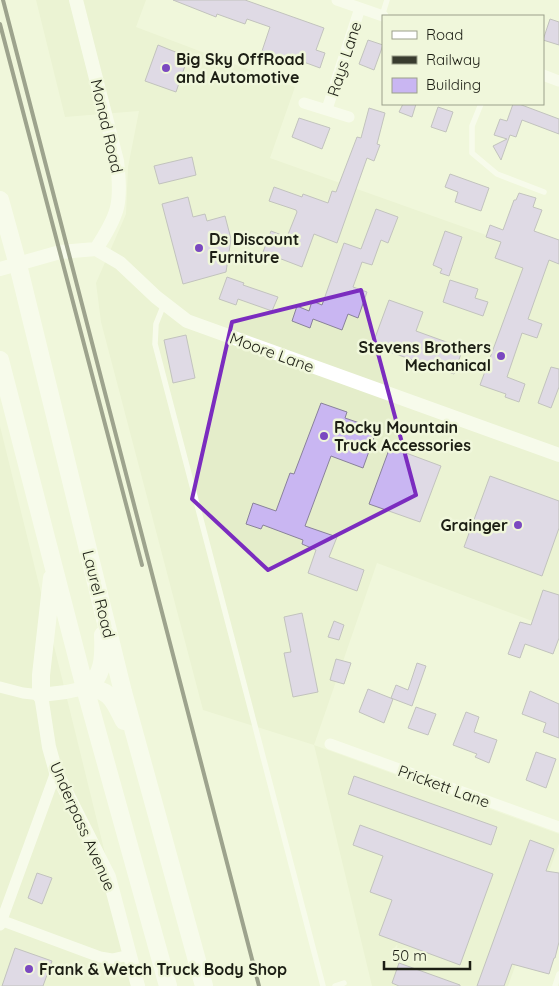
<svg xmlns="http://www.w3.org/2000/svg" width="559" height="986" viewBox="0 0 559 986" font-family="Quicksand,sans-serif">
<style>
.built{fill:#e4edca}
.building{fill:#c9b6f2;stroke:#89829a}
.lines{fill:none;stroke-linecap:round;stroke-linejoin:round}
.service{stroke:#fff;stroke-width:5.5}
.minor{stroke:#fff;stroke-width:11}
.tertiary{stroke:#fff;stroke-width:14}
.primary{stroke:#fff;stroke-width:18}
.rail{stroke:#393c2f;stroke-width:4}
.marked{fill:none;stroke:#7b2cbf;stroke-width:4;stroke-linejoin:round}
.poi-dot{fill:#7b49c0;stroke:#f0f7db;stroke-width:2}
.labels{text-anchor:middle;dominant-baseline:central;stroke-width:5;stroke-linejoin:round;paint-order:stroke}
.poi-label{font-size:16px;font-weight:bold;fill:#1c1e14;stroke:#f0f7db;text-anchor:start}
.street-label{font-size:16px;fill:#1c1e14;stroke:#f0f7db}
</style>
<rect width="100%" height="100%" fill="#f0f7db"/>
<path class="built" d="M36,0H146L136,27L295,87L270,158L559,261V631L377,563L314,745L559,834V844L508,986H372L314,745L203,710L101,322L96,283L126,214L128,167L139,111L65,117Z
M0,426L130,955L138,986H0Z"/>
<path class="building" d="M173,0H245L324,28L316,50L325,53L320,68L290,57L288,63L261,54L270,27L247,19L245,24L217,14L216,17Z
M550,19L559,22V45L543,40Z
M368,40L383,45L374,70L359,64Z
M158,45L188,57L176,92L145,81Z
M403,104H416L412,117L399,112Z
M513,104H519L559,119V134L522,120L516,137L510,135L501,160L493,146L507,139L494,135L500,119L507,121Z
M438,107L453,112L446,132L431,127Z
M369,108L385,113L377,144L380,145L374,161L367,158L337,243L314,234L302,267L263,252L271,231L287,237L297,212L296,210L269,201L274,187L302,197L303,194L328,203L332,191L336,192L357,137L361,138Z
M299,118L330,128L322,149L292,137Z
M192,157L196,175L159,184L154,166Z
M450,174L489,188L481,211L455,202L458,192L445,187Z
M519,193L536,198L533,207L542,210L534,231L559,240V264L549,260L528,319L542,324L537,338L522,333L507,377L525,384L519,402L505,397L506,394L480,385L523,268L495,258L501,242L486,237L490,225L503,230L514,200H516Z
M188,197L193,217L205,214L207,221L225,216L231,239L226,272L183,284L162,204Z
M376,209L398,217L388,243L381,240L372,265L362,262L353,287L367,292L358,318L348,314L342,330L313,319L310,328L292,321L297,306L309,311L312,301L322,305L344,243L361,249Z
M445,231L462,237L449,276L440,273L442,269L433,265Z
M227,277L244,283L243,285L278,297L272,311L238,299L236,305L219,299Z
M450,280L478,289L475,298L488,302L483,316L443,302Z
M389,300L423,312L416,331L463,348L454,374L372,346Z
M186,335L195,378L173,383L164,340Z
M551,367L559,369V387L551,408L538,403Z
M321,403L347,412L345,418L377,429L363,468L331,456L305,526L337,537L329,557L364,570L357,591L308,573L316,550L302,544L303,540L263,525L261,529L246,524L253,503L276,511L290,473L294,474Z
M390,447L441,466L420,522L369,504Z
M490,476L559,501V528L542,576L464,547Z
M543,590L559,595V638L553,654L525,644L520,658L508,654L520,622L531,625Z
M302,613L318,692L293,697L284,653L291,652L284,617Z
M334,621L344,625L339,640L328,637Z
M336,659L351,663L344,684L330,680Z
M417,663L426,666L412,706L391,698L396,685L408,690Z
M368,689L393,699L384,723L359,712Z
M530,691L559,704V738L543,732L546,723L522,714Z
M416,707L436,714L428,735L408,728Z
M466,712L479,717L474,732L497,740L489,763L475,757L477,754L453,745Z
M536,752L556,759L546,788L526,780Z
M354,776L497,827L491,845L348,794Z
M360,825L493,874L460,965L379,935L392,900L370,892L383,856L353,845Z
M530,840L554,849L546,871L559,873V942L555,958H554L549,974L512,964L504,986H477Z
M37,873L52,878L42,904L28,898Z
M15,948L52,961L43,986H2Z
M399,963L460,985V986H399L392,983Z"/>
<g class="lines">
<path class="service" d="M382,16L387,0
M481,104L472,126V153L497,174L544,192
M164,304L156,324L155,344L323,986
M335,986L344,983
M555,986L559,974"/>
<path class="minor" d="M337,0L383,16
M543,75L559,81
M304,103L349,117
M327,109L360,8
M0,687L23,693L41,695
M330,744L559,827
M0,920L100,957L112,959L130,955
M0,925L56,772"/>
<path class="tertiary" d="M76,0L117,161C122,203 119,214 96,249
M0,269L60,252L96,249L120,263L156,297L187,321L559,455
M85,688L66,692L41,695L49,747L56,772L109,877L138,986"/>
<path class="primary" d="M0,200L18,265L123,692L204,986
M0,360L85,688L168,986
M85,688C104,678 104,655 103,635
M85,688C110,688 114,701 124,721
M41,695V675L52,578"/>
<path class="rail" d="M3,0L259,986
M0,24L142,565"/>
</g>
<path d="M0 0H559V986H0ZM361,290L416,495L268,570L192,499L232,322Z" fill="#f0f7db" fill-opacity=".55" fill-rule="evenodd"/>
<path class="marked" d="M361,290L416,495L268,570L192,499L232,322Z"/>
<g class="poi-dot">
<circle cx="166" cy="68" r="5"/>
<circle cx="199" cy="248" r="5"/>
<circle cx="501" cy="356" r="5"/>
<circle cx="324" cy="436" r="5"/>
<circle cx="518" cy="525" r="5"/>
<circle cx="29" cy="969" r="5"/>
</g>
<g class="labels">
<g class="poi-label">
<text x="176" y="59">Big Sky OffRoad<tspan x="176" dy="18">and Automotive</tspan></text>
<text x="209" y="239">Ds Discount<tspan x="209" dy="18">Furniture</tspan></text>
<text x="491" y="347" text-anchor="end">Stevens Brothers<tspan x="491" dy="18">Mechanical</tspan></text>
<text x="334" y="427">Rocky Mountain<tspan x="334" dy="18">Truck Accessories</tspan></text>
<text x="508" y="525" text-anchor="end">Grainger</text>
<text x="39" y="969">Frank &amp; Wetch Truck Body Shop</text>
</g>
<g class="street-label">
<text transform="translate(344 59) rotate(-72)">Rays Lane</text>
<text transform="translate(107 126) rotate(77)">Monad Road</text>
<text transform="translate(272 352) rotate(20)">Moore Lane</text>
<text transform="translate(99 594) rotate(76)">Laurel Road</text>
<text transform="translate(444 786) rotate(20)">Prickett Lane</text>
<text transform="translate(83 826) rotate(66)">Underpass Avenue</text>
</g>
</g>
<rect x="382" y="15" width="162" height="90" fill="#f0f7db" stroke="#9ba08b"/>
<rect x="392" y="31" width="25" height="8" fill="#ffffff" stroke="#9ba08b"/>
<text x="426" y="40" font-size="15" fill="#1c1e14">Road</text>
<rect x="392" y="56" width="25" height="8" fill="#393c2f" stroke="#9ba08b"/>
<text x="426" y="65" font-size="15" fill="#1c1e14">Railway</text>
<rect x="392" y="78" width="25" height="15" fill="#c9b6f2" stroke="#9ba08b"/>
<text x="426" y="90" font-size="15" fill="#1c1e14">Building</text>
<path d="M384 961v8h86v-8" fill="none" stroke="#1c1e14" stroke-width="2.5"/>
<text x="392" y="961" font-size="15" fill="#1c1e14" stroke="#f0f7db" stroke-width="4" paint-order="stroke">50 m</text>
</svg>
